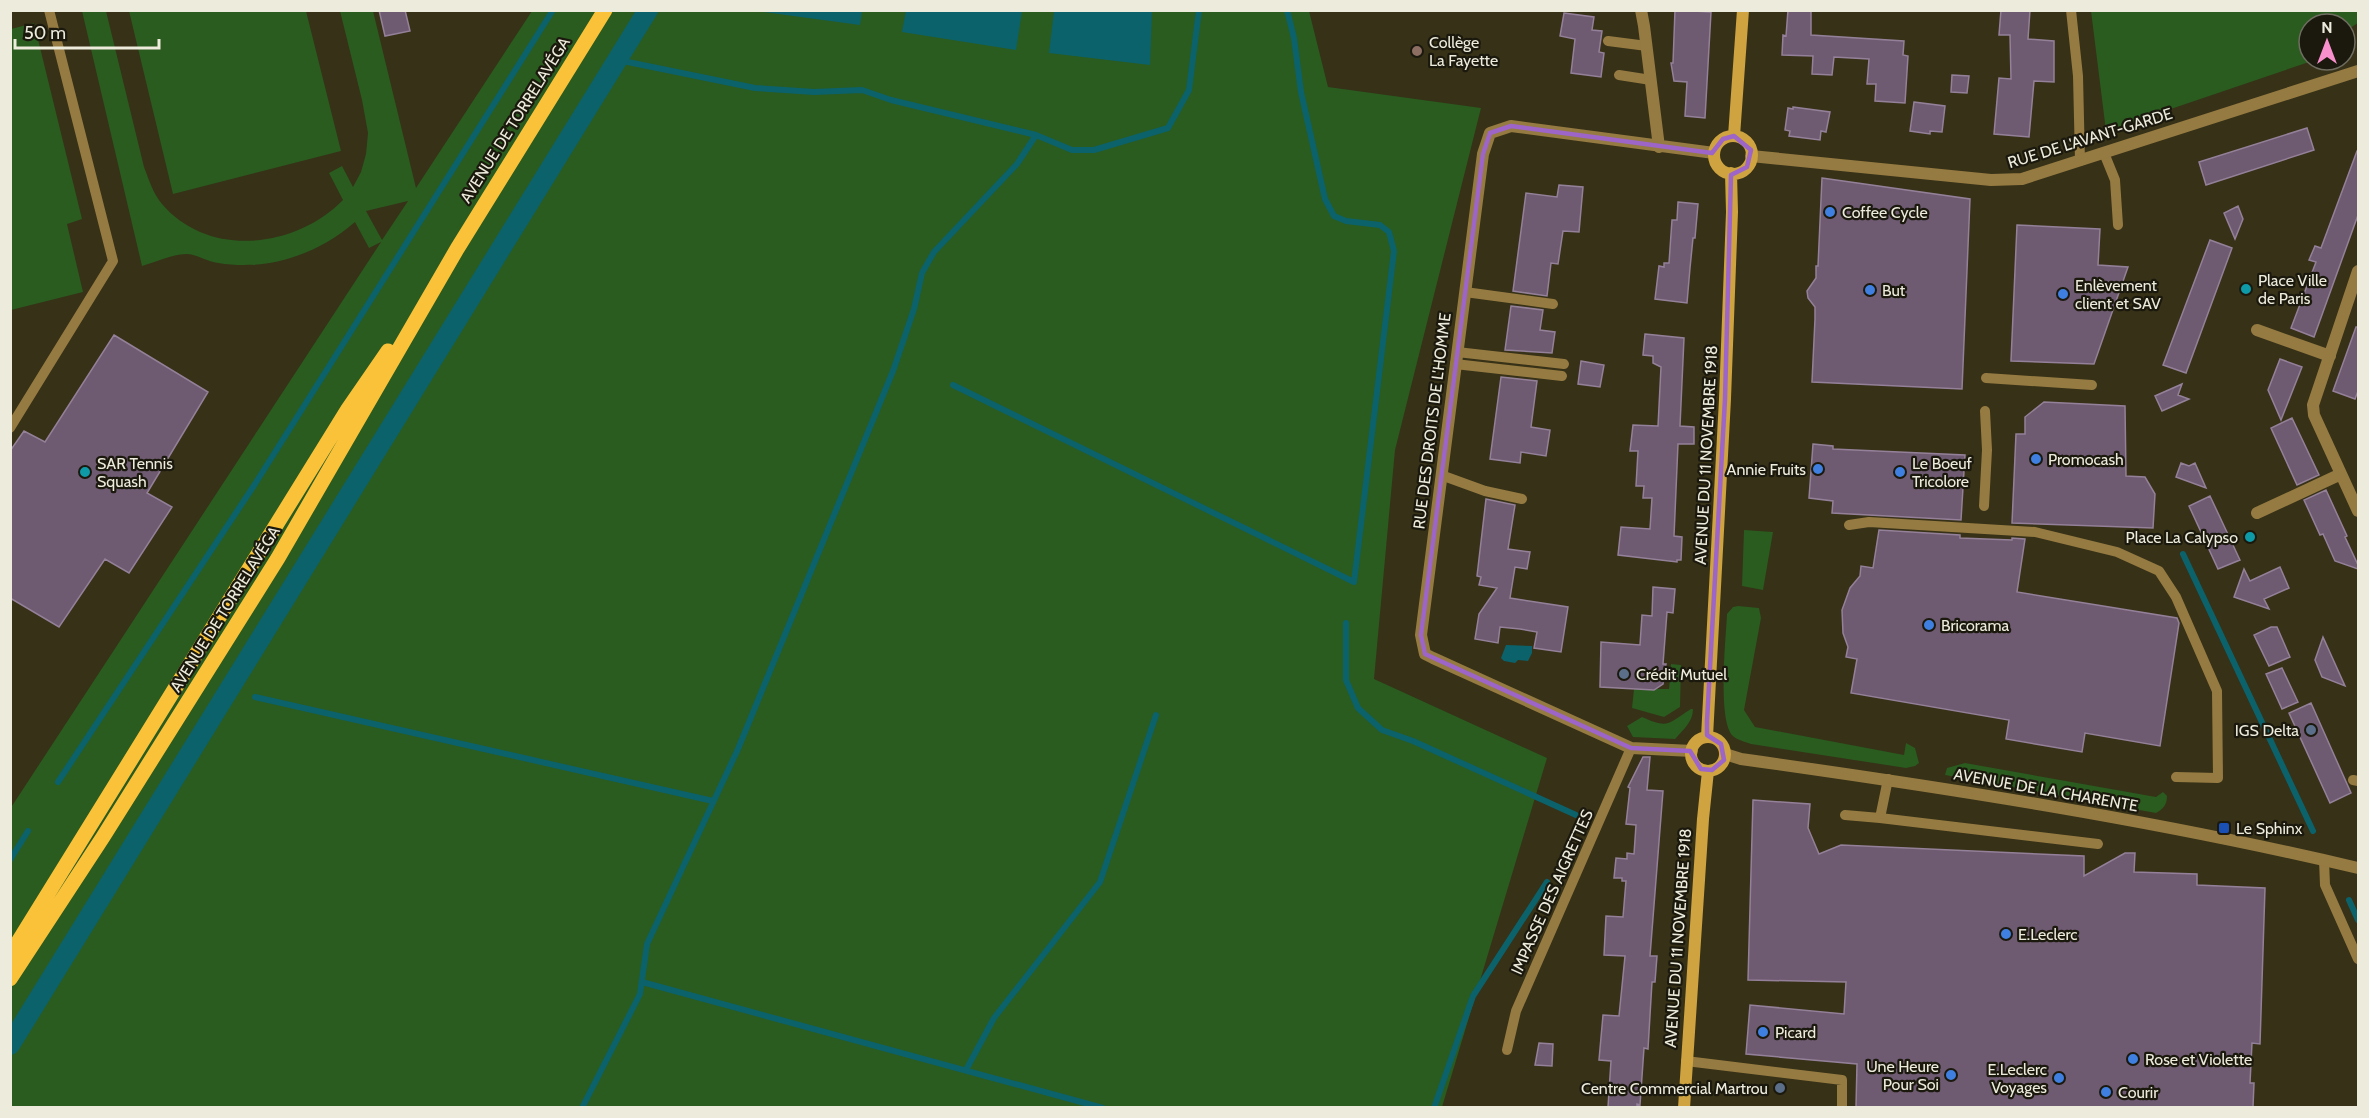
<svg xmlns="http://www.w3.org/2000/svg" width="2369" height="1118" viewBox="0 0 2369 1118" font-family="Cabin,sans-serif">
<style>
.green{fill:#2a5b1f;fill-rule:evenodd}
.water{fill:#0c626b}
.lines{fill:none;stroke-linecap:round;stroke-linejoin:round}
.stream{stroke:#0c626b;stroke-width:6}
.canal{stroke:#0c626b;stroke-width:20}
.building{fill:#6e5a71;stroke:#948098;stroke-width:1.5}
.service{stroke:#957a41;stroke-width:10}
.minor{stroke:#957a41;stroke-width:12}
.secondary{stroke:#cea340;stroke-width:12}
.primary{stroke:#fac239;stroke-width:15}
.marked{fill:none;stroke:#9d65c7;stroke-width:4.5;stroke-linejoin:round}
.education-dot{fill:#8d6e63;stroke:#1b190e;stroke-width:2}
.shop-dot{fill:#3f7fe0;stroke:#1b190e;stroke-width:2}
.culture-dot{fill:#0f9aa8;stroke:#1b190e;stroke-width:2}
.service-dot{fill:#5c6f8a;stroke:#1b190e;stroke-width:2}
.transit-dot{fill:#1a4fb4;stroke:#1b190e;stroke-width:2}
.labels{text-anchor:middle;dominant-baseline:central;stroke-width:4.5;stroke-linejoin:round;paint-order:stroke}
.poi-label{font-size:16px;fill:#edebdb;stroke:#1b190e;text-anchor:start}
.street-label{font-size:16px;fill:#edebdb;stroke:#1b190e}
</style>
<rect width="100%" height="100%" fill="#363117"/>
<path class="green" d="M2358,10V23L2345,31V24H2309V60H2315L2106,131L2091,11Z
M82,11H106L144,167C149,180 153,193 162,204C209,259 296,248 343,200L329,173L342,166L353,187L361,172L366,154L368,133L362,100L340,11H373L416,188L532,11H1309L1328,87L1481,108L1395,450L1374,679L1547,758L1442,1107H11L10,809L381,242L369,248L355,222C317,255 268,271 218,263C209,262 195,254 187,254C173,254 156,262 142,266ZM408,201L382,240L366,211Z
M129,11H306L341,151L173,194Z
M34,23L82,219L67,224L83,292L11,310V29Z
M1744,530L1773,532L1763,590L1742,586Z
M1738,606L1759,608L1761,618L1744,710L1755,727L1904,755L1906,743L1915,748L1919,763L1915,766L1906,768L1751,744C1746,742 1737,740 1733,736C1717,721 1726,638 1727,614L1733,607Z
M1671,664L1681,665L1680,707L1664,717L1632,708L1634,689H1669Z
M1691,709H1693C1693,722 1683,730 1675,739L1633,737L1627,726L1642,717C1669,729 1667,724 1691,709Z
M1965,763L2156,797L2163,792L2167,796C2167,805 2163,809 2156,813L1945,775L1947,768Z"/>
<path class="water" d="M906,10L1022,11L1016,50L902,32Z
M756,11H862L860,25Z
M1054,11H1152L1150,65L1049,53Z
M1506,645L1532,646V653L1528,661L1518,660L1515,663L1504,661L1501,658Z"/>
<g class="lines">
<path class="stream" d="M618,60L755,88L814,92L862,90L891,100L1036,135L1072,150H1094L1168,128L1189,90L1199,10
M953,385L1354,582L1394,251L1389,232L1380,225L1346,221L1334,216L1325,199L1301,92L1294,38L1287,10
M2183,554L2313,831
M1346,623V680L1358,708L1382,730L1413,741L1576,815
M255,697L713,801
M58,782L255,484L553,10
M10,860L28,831
M2349,900L2358,920
M642,982L1103,1108
M966,1070L994,1018L1100,882L1156,715
M582,1108L640,994L647,944L738,749L893,371L914,309L922,273L934,252L1017,164L1036,135
M1434,1108L1473,996L1547,882"/>
<path class="canal" d="M10,1045L648,10"/>
</g>
<path class="building" d="M379,10H405L410,31L385,36Z
M1675,10L1711,12L1705,118L1685,116L1687,82L1674,81L1671,63H1673Z
M1788,10H1811V35L1904,41L1903,55L1908,56L1905,103L1875,101L1876,84H1867L1869,59L1834,57L1832,75L1812,74L1813,56L1782,55L1783,35L1786,36Z
M2001,10H2030L2028,39L2054,41V82L2034,81L2029,137L1994,134L1999,78L2011,79L2010,35H1999Z
M1564,13L1594,17L1592,30L1602,31L1599,52L1604,53L1601,77L1571,73L1575,39L1560,36Z
M1952,75L1969,76L1967,93L1951,92Z
M1914,102L1945,106L1942,132L1930,131V134L1910,131Z
M1793,107L1830,112L1826,132L1821,131L1820,140L1789,136L1790,131L1785,130L1788,108L1793,109Z
M2307,128L2314,150L2206,185L2199,162Z
M2357,151H2358V215L2314,337L2291,328L2316,262L2309,260L2315,246L2321,248Z
M1822,178L1970,199L1962,389L1812,382L1815,319V307L1808,298L1807,291L1816,278V266H1818Z
M1559,185L1583,187L1579,232L1563,231L1558,264L1551,263L1547,296L1513,291L1526,193L1557,197Z
M1678,202L1698,204L1695,238H1693L1690,268L1687,303L1655,299L1659,266L1664,267V263H1669L1672,220H1677Z
M2238,206L2243,219L2235,239L2224,213Z
M2017,225L2100,229L2098,265L2128,267L2094,364L2011,361Z
M2210,240L2232,248L2186,373L2163,365Z
M1511,306L1543,310L1540,330L1555,332L1552,353L1505,350Z
M2356,327H2358V391L2355,399L2333,391Z
M1645,334L1684,338L1680,426L1694,427V444H1678L1674,536L1682,537L1681,560H1677V562L1618,555L1621,527L1650,529L1652,498H1643L1644,486H1636L1638,451H1630L1633,425L1658,426L1661,367L1653,363V356L1643,355Z
M114,335L208,392L147,493L172,507L129,573L105,559L59,627L10,598V451L24,431L45,442Z
M2280,359L2302,367L2281,420L2268,390Z
M1581,361L1604,365L1600,387L1578,384Z
M1501,377L1537,381L1531,427L1550,430L1546,456L1521,452L1520,463L1490,459Z
M2182,384L2178,395L2189,399L2162,411L2155,396Z
M2044,402L2125,406L2126,476L2145,477L2155,494L2153,528L2012,523L2016,434H2025V417Z
M2292,418L2319,475L2297,485L2271,428Z
M1813,444L1833,446V449L1965,455L1961,520L1832,513L1833,501L1809,498Z
M2181,463L2189,466L2195,463L2206,488L2176,477Z
M2326,490L2347,536L2345,537L2358,565V569L2335,561L2323,534L2320,535L2304,500Z
M2210,496L2240,560L2218,569L2189,506Z
M1486,499L1515,505L1508,549L1530,552L1527,569L1515,567L1510,598L1568,607L1561,652L1534,648L1537,632L1520,629L1500,627L1498,643L1475,639L1479,614L1497,588L1479,585L1481,577L1477,576Z
M1879,530L1960,535V538L2012,540V538L2025,539L2017,592L2177,618L2179,623L2160,746L2085,733L2082,752L2006,739L2009,720L1851,693L1857,659L1846,657L1848,647L1843,633L1842,610L1850,588L1860,576L1861,566L1873,568Z
M2280,567L2289,588L2264,599L2269,609L2234,597L2244,569L2250,581Z
M1653,587L1675,589L1673,613L1667,612L1663,664H1666L1663,684L1654,690L1600,687L1601,642L1640,645L1642,615L1652,616Z
M2271,627H2277L2290,657L2269,666L2254,635Z
M2323,637L2345,686L2322,677L2315,660Z
M2282,668L2298,702L2282,709L2266,674Z
M2311,703L2351,793L2330,803L2289,713Z
M1643,757H1650L1647,790L1663,791L1650,956H1657L1655,982H1652L1648,1049L1644,1048L1640,1105L1637,1104V1107H1608L1611,1061L1599,1060L1603,1015L1619,1016L1625,956L1604,955L1606,916L1623,917L1626,881H1622V878H1614L1616,858L1627,859V853L1634,854L1636,825L1626,824L1630,788L1628,787Z
M1753,800L1810,804L1808,828L1819,854L1841,845L2084,856V876L2125,853H2135L2134,872L2197,874V885L2265,888L2260,1044L2252,1043L2250,1083H2254L2253,1107H1856L1857,1064L1746,1054L1750,1005L1844,1014L1846,982L1748,980Z
M1539,1043L1553,1044L1552,1066L1535,1065Z"/>
<g class="lines">
<path class="service" d="M2071,10L2078,76L2080,161
M1608,41L1647,46
M1619,75L1651,80
M2104,153L2115,180L2118,225
M1465,292L1553,304
M1457,352L1564,364
M1455,364L1562,376
M1986,378L2092,385
M10,428L113,261L49,10
M1441,475L1485,491L1522,499
M1984,506L1987,450L1985,411
M1849,525L1869,522L2035,532L2117,552L2159,571L2176,597L2217,691L2218,778L2176,777
M1888,779L1880,818L2098,844
M2353,780L2358,781
M1845,815L1880,818
M2324,860L2325,885L2358,959
M1507,1050L1516,1011L1631,748
M1686,1061L1842,1080V1108"/>
<path class="minor" d="M1641,10L1644,26L1659,147
M1751,156L1991,180L2022,179L2358,71
M2358,271L2313,405L2314,415L2358,511
M2257,330L2330,356
M2257,513L2341,474
M1692,751L1631,748L1433,658L1425,654L1421,635L1483,154L1490,133L1511,126L1714,153
M1725,754L1741,759C1948,788 2155,820 2358,868"/>
<path class="secondary" d="M1734,136L1743,10
M1714 155a19 19 0 1 1 38 0a19 19 0 1 1-38 0Z
M1707,737L1725,399L1732,212L1731,173
M1691 754a17 17 0 1 1 34 0a17 17 0 1 1-34 0Z
M1684,1108L1703,819L1708,771"/>
<path class="primary" d="M10,955L348,409L388,351
M10,979L103,837L278,558L457,249L605,10"/>
</g>
<path class="marked" d="M1511,126L1712,153L1723,139L1734,136L1751,150L1747,167L1731,175L1725,399L1707,721V735L1721,744L1724,760L1712,770L1701,769L1690,751L1631,748L1425,654L1421,635L1483,154L1490,133Z"/>
<circle class="education-dot" cx="1417" cy="51" r="6"/>
<g class="shop-dot">
<circle cx="1830" cy="212" r="6"/>
<circle cx="1870" cy="290" r="6"/>
<circle cx="2063" cy="294" r="6"/>
<circle cx="2036" cy="459" r="6"/>
<circle cx="1818" cy="469" r="6"/>
<circle cx="1900" cy="472" r="6"/>
<circle cx="1929" cy="625" r="6"/>
<circle cx="2006" cy="934" r="6"/>
<circle cx="1763" cy="1032" r="6"/>
<circle cx="2133" cy="1059" r="6"/>
<circle cx="1951" cy="1075" r="6"/>
<circle cx="2059" cy="1078" r="6"/>
<circle cx="2106" cy="1092" r="6"/>
</g>
<g class="culture-dot">
<circle cx="2246" cy="289" r="6"/>
<circle cx="85" cy="472" r="6"/>
<circle cx="2250" cy="537" r="6"/>
</g>
<g class="service-dot">
<circle cx="1624" cy="674" r="6"/>
<circle cx="2311" cy="730" r="6"/>
<circle cx="1780" cy="1088" r="6"/>
</g>
<rect class="transit-dot" x="2218" y="822" width="12" height="12" rx="3"/>
<g class="labels">
<g class="poi-label">
<text x="1429" y="42">Collège<tspan x="1429" dy="18">La Fayette</tspan></text>
<text x="1842" y="212">Coffee Cycle</text>
<text x="2258" y="280">Place Ville<tspan x="2258" dy="18">de Paris</tspan></text>
<text x="2075" y="285">Enlèvement<tspan x="2075" dy="18">client et SAV</tspan></text>
<text x="1882" y="290">But</text>
<text x="2048" y="459">Promocash</text>
<text x="97" y="463">SAR Tennis<tspan x="97" dy="18">Squash</tspan></text>
<text x="1912" y="463">Le Boeuf<tspan x="1912" dy="18">Tricolore</tspan></text>
<text x="1806" y="469" text-anchor="end">Annie Fruits</text>
<text x="2238" y="537" text-anchor="end">Place La Calypso</text>
<text x="1941" y="625">Bricorama</text>
<text x="1636" y="674">Crédit Mutuel</text>
<text x="2299" y="730" text-anchor="end">IGS Delta</text>
<text x="2236" y="828">Le Sphinx</text>
<text x="2018" y="934">E.Leclerc</text>
<text x="1775" y="1032">Picard</text>
<text x="2145" y="1059">Rose et Violette</text>
<text x="1939" y="1066" text-anchor="end">Une Heure<tspan x="1939" dy="18">Pour Soi</tspan></text>
<text x="2047" y="1069" text-anchor="end">E.Leclerc<tspan x="2047" dy="18">Voyages</tspan></text>
<text x="1768" y="1088" text-anchor="end">Centre Commercial Martrou</text>
<text x="2118" y="1092">Courir</text>
</g>
<g class="street-label">
<text transform="translate(515 120) rotate(-58)">AVENUE DE TORRELAVÉGA</text>
<text transform="translate(2090 138) rotate(-17)">RUE DE L'AVANT-GARDE</text>
<text transform="translate(1432 421) rotate(-83)">RUE DES DROITS DE L'HOMME</text>
<text transform="translate(1706 455) rotate(-87)">AVENUE DU 11 NOVEMBRE 1918</text>
<text transform="translate(225 609) rotate(-58)">AVENUE DE TORRELAVÉGA</text>
<text transform="translate(2046 790) rotate(10)">AVENUE DE LA CHARENTE</text>
<text transform="translate(1552 892) rotate(-66)">IMPASSE DES AIGRETTES</text>
<text transform="translate(1678 938) rotate(-86)">AVENUE DU 11 NOVEMBRE 1918</text>
</g>
</g>
<rect width="2369" height="1118" fill="none" stroke="#edebdb" stroke-width="24"/>
<g transform="translate(2327 42)"><circle r="28" fill="#1b190e" stroke="#6f6d60" stroke-width="1.5"/>
<path d="M0-4.5L10 22L0 15L-10 22Z" fill="#f890cd"/>
<text y="-9" font-size="16" font-weight="bold" text-anchor="middle" fill="#edebdb">N</text>
</g>
<path d="M15 39v9h144v-9" fill="none" stroke="#edebdb" stroke-width="3"/>
<text x="24" y="39" font-size="18" fill="#edebdb" stroke="#1b190e" stroke-width="4.5" paint-order="stroke">50 m</text>
</svg>
